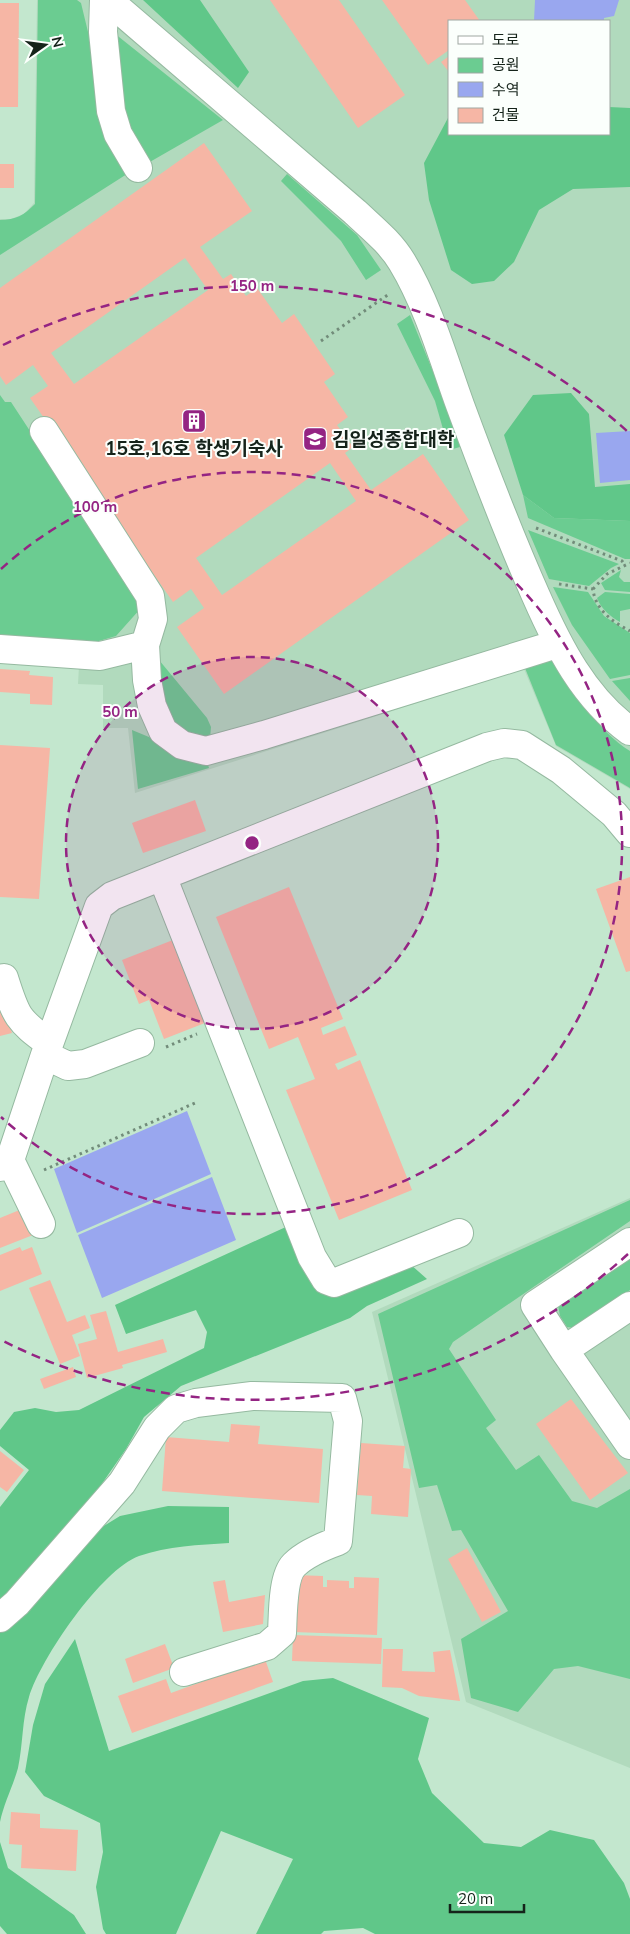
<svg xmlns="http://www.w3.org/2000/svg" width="630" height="1934" viewBox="0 0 630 1934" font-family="Mulish,'Noto Sans KR',sans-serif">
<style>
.built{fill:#b1dabd;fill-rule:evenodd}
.green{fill:#6bcc91}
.forest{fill:#60c789}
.water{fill:#99a7ef}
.building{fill:#f6b6a5;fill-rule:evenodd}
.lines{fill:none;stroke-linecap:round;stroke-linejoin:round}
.minor-casing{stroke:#95b9a0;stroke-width:30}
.path{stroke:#728c7a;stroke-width:3;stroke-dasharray:2.5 4;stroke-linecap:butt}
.minor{stroke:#fff;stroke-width:28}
.ring{fill:none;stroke:#942483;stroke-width:2.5;stroke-dasharray:9 6}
.labels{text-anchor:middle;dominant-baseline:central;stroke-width:4;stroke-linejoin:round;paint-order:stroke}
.poi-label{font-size:19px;font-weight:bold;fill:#15231a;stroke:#fbfffc;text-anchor:start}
.centre{fill:#942483;stroke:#fbfffc;stroke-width:2.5}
.ring-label{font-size:15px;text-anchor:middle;font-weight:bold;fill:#942483;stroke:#fbfffc;stroke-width:4;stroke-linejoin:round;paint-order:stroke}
</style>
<rect width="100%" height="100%" fill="#c3e7ce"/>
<path class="built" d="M37,0H630V789L556,746L524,669L135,793L128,728H103V685L78,684L79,666L0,660V219H11L24,214L34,203ZM449,21H609V134H449Z
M630,1198V1768L466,1702L372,1312Z"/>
<path class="green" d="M38,0H77L81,3L88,32L91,34L127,174L0,255V220C16,220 24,215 35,204Z
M114,33L223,120L148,163C119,120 119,83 114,33Z
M287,174L357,235L381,270L366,280L341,241L281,181Z
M410,315L445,401L460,447L449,450L435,401L397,324Z
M0,395L5,402H11L140,599L141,608L116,636L85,645L11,638L0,634Z
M523,495L554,518L630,521V559H625L528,518Z
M528,530L619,564L611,568L589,586L549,579Z
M621,570L619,577L624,582H630V592L605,590L601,583Z
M553,587L588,592L604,616L630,633V675L610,679L572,625Z
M605,592L630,594V609L620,611V622C611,617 601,609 597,598Z
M159,660L207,718L211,727L210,739L176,729L159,701Z
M553,660C573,691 599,732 630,751V788L556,745L525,668Z
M630,678V701L612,681Z
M132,730L190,754L206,758L209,768L138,789Z
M630,1200V1221L453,1342L449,1349L496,1420L486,1428L516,1470L539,1455L572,1501L597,1508L630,1489V1679L578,1666L554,1669L518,1712L471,1698L461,1639L508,1611L461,1530L452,1531L437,1485L419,1488L378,1314Z
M630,1253V1290L574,1328L567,1327L560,1316L558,1305Z"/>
<path class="forest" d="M143,0H200L249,72L238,88Z
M609,107L630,108V187L573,189L539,210L514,262L494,281L472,284L451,270L429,200L424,163L449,116V134H609Z
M571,393L589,414L595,487L630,484V521L554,518L523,495L504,435L533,395Z
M288,1226L321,1294L410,1264L427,1279L367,1306L350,1318L181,1386L144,1417L126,1449L83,1511L0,1611V1507L29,1470L0,1446V1430L14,1412L35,1408L56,1412L79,1410L204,1348L207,1332L196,1310L126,1334L115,1305Z
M168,1506L229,1507V1543C199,1545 168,1546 139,1556C101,1570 41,1658 29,1697C22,1719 23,1745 18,1768C13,1786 4,1803 0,1822V1630L86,1537L120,1516Z
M75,1639L109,1751L303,1681L333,1678L429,1718L418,1759L432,1793L484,1843L521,1847L550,1830L594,1840L624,1883L630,1899V1934H375L363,1928L324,1931L321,1934H256L293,1859L221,1831L176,1934H106L103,1929L96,1887L103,1852L100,1823L44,1796L25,1772L33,1725L45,1684Z
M0,1842L8,1868L74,1915L86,1934H7L0,1926Z"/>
<path class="water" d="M535,0H619L614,16L604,18V21H534Z
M630,431V480L600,483L596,433Z
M187,1111L211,1174L77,1233L54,1169Z
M212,1177L236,1240L102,1298L78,1235Z"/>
<path class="building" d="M270,0H339L405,95L358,128Z
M382,0H465L480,21H449V50L428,65Z
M0,3H19L18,107H0Z
M449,56V72L441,62Z
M204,143L252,211L200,247L223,279L231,274L246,296L257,288L282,323L294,314L335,374L324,382L348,417L337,425L353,447L345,453L371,490L423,454L469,520L224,694L177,627L204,608L191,589L173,602L30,398L48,386L33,365L6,385L0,376V288ZM185,258L208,290L74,384L51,353ZM330,463L356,501L222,595L196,558Z
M0,164H14V188H0Z
M0,669L30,671L29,675L53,677L52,705L30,704V694L0,692Z
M0,745L50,748L39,899L0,897Z
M195,800L206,831L143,853L132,823Z
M630,877V971L626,972L596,889Z
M289,887L343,1019L321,1028L323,1035L345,1026L357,1055L335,1064L338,1070L360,1060L412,1190L339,1220L286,1090L315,1079L298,1037L269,1049L216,917Z
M178,938L210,1021L164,1039L149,1000L139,1004L122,960Z
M0,996L12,1033L0,1036Z
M22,1209L33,1235L0,1248V1218Z
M20,1247L22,1251L32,1247L42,1274L0,1291V1255Z
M50,1280L67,1322L85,1315L90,1328L72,1335L80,1356L60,1364L29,1288Z
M106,1311L118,1352L163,1339L167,1352L122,1365L123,1368L87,1378L78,1344L97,1339L90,1315Z
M73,1367L76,1377L44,1389L40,1379Z
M571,1399L628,1473L590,1500L536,1424Z
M231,1424L260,1426L258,1444L323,1449L319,1503L162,1491L166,1437L229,1442Z
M361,1443L405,1446L403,1468L411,1469L408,1517L371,1514L372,1496L357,1495Z
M0,1451L24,1470L7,1492L0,1487Z
M467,1548L501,1612L482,1622L448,1559Z
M295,1575L323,1576V1587H327V1580L349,1581V1588H354V1577L379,1578L377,1635L293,1632Z
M225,1580L229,1602L265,1595L263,1624L223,1632L213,1582Z
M293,1635L382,1638L381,1664L292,1661Z
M165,1644L174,1668L133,1683L125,1659Z
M383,1649H403L402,1671L435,1672L433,1652L450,1650L460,1701L419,1696L402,1688L382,1687Z
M265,1659L273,1682L132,1733L118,1696L166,1679L171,1693Z
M11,1812L40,1814V1828L78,1830L76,1871L21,1868L22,1845L9,1844Z"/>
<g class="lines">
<defs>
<path id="minor" d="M104,0L103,32L111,111L118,134L138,168
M108,0L355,212C372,228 390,242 402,262C428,305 443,358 460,405C484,470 508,533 536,596C558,646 584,698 630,731
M44,431L150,596L153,619L145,645L147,680L152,706L163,731L182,745L206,751L264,735L557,644
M0,649L100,656L145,645
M162,876L312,1257L326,1280L334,1283L459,1233
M4,978C16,1016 17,1020 49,1043
M45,1055L68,1066L85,1064L140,1043
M10,1160L41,1224
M0,1167L10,1160L45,1055L99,906L112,896L487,747L504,743L522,745L561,770L614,814L630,833
M630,1306L564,1350L630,1445
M564,1350L535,1305L630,1242
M0,1618L17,1603L122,1483L157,1428L176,1409L196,1403L252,1396L342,1398L348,1421L338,1541C324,1546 305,1554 294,1565C282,1577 283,1617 282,1633L267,1646L184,1672"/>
</defs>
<use href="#minor" class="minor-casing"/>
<path class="path" d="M321,341L389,294
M536,528L622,561L625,565
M559,584L593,589C595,610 613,622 630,631
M593,589L607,574L630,563
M166,1047L197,1034
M44,1170L195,1103"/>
<use href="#minor" class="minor"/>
</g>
<circle cx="252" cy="843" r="186" fill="#942483" fill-opacity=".12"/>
<g class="ring">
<circle cx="252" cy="843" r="186"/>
<path d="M1 569A371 371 0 1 1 1 1117"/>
<path d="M628 1254A557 557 0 0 1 3 1341M3 345A557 557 0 0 1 628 432"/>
</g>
<defs>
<symbol id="building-square" viewBox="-11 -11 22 22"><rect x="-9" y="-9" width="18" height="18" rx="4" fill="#942483" stroke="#fbfffc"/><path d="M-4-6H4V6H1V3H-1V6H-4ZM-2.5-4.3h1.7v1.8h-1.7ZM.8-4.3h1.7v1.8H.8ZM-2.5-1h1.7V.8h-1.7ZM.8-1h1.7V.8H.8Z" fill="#fff"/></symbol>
<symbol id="university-square" viewBox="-11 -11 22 22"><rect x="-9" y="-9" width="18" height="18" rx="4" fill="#942483" stroke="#fbfffc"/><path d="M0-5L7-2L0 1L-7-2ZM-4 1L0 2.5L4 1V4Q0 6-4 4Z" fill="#fff"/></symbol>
</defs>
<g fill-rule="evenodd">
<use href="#building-square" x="180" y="407" width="28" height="28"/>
<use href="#university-square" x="301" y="425" width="28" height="28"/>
</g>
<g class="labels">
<g class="poi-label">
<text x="332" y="439">김일성종합대학</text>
<text x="194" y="448" text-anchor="middle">15호,16호 학생기숙사</text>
</g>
</g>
<circle cx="252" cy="843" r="8" class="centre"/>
<g class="ring-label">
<text x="252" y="291">150 m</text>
<text x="95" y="512">100 m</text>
<text x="120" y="717">50 m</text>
</g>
<rect x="448" y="20" width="162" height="115" fill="#fbfffc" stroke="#9fa7a2"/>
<rect x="458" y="36" width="25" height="8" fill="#ffffff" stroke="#9fa7a2"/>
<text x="492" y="45" font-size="15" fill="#15231a">도로</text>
<rect x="458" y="58" width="25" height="15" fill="#6bcc91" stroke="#9fa7a2"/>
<text x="492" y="70" font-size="15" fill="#15231a">공원</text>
<rect x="458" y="82" width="25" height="15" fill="#99a7ef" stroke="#9fa7a2"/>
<text x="492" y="95" font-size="15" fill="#15231a">수역</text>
<rect x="458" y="108" width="25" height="15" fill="#f6b6a5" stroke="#9fa7a2"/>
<text x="492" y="120" font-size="15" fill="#15231a">건물</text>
<g transform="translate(45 45) rotate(76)" stroke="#fbfffc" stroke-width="4" paint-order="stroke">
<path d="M0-4L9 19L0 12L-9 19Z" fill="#15231a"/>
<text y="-8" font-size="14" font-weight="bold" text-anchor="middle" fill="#15231a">N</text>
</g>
<path d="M450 1904v8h74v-8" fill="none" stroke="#15231a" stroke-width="2.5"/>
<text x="458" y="1904" font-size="15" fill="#15231a" stroke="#fbfffc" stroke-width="4" paint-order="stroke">20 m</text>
</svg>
